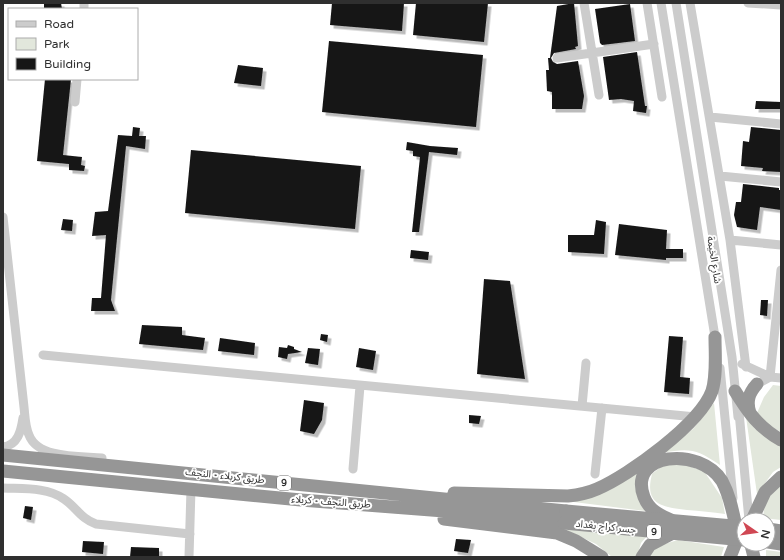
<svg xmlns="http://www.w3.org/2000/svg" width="784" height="560" viewBox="0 0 784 560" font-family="'Varela Round','Noto Sans Arabic',sans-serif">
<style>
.green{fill:#e2e7dc}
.building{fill:#161616;filter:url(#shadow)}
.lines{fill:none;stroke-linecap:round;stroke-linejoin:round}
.minor{stroke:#ccc;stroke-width:9}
.highway{stroke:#969696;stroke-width:13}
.highway-bridge{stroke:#969696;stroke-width:13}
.labels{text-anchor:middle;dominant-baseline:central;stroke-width:4;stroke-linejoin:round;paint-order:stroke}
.shield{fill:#fff;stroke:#6d6d6d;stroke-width:1}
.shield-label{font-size:9px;font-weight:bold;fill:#2f2f2f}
.street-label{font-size:10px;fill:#2f2f2f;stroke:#fff}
</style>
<defs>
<filter id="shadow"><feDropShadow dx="3.5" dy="3.5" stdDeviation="0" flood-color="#0004"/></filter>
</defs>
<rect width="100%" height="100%" fill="#fff"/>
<path class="green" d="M773,385L781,386V432L770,426L757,413L764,397Z
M714,403L720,465C696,449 690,448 662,453L693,429Z
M746,417L755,429L781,445V467L773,472L757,494Z
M679,463L704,471L722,498L725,514C713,512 700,511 687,510C662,507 644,505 652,474L662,466Z
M639,466C635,486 634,492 645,511L566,501Z
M781,483V520L763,518L765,502Z
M564,529L647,536L641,543L637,557H612L596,544Z
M678,540L724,547L721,557H650L652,551L661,545Z
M766,550L781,552V557H766Z"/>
<path class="building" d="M44,3H61L62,9H44Z
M332,3H404L402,31L330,25Z
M416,3H488L484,42L413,35Z
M574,3L578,46L575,47L576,49L554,53L551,58L553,62L557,64L578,61L584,96L582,109H552V92L547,91L546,70H549L548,58H550L557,6Z
M630,4L635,41L602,45L600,43L595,9Z
M329,41L483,55L476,127L322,112Z
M637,52L645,106H647L646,113L633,111L634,101L621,99L609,100L603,57Z
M238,65L263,68L261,86L234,83Z
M45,79H71L63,155L82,157L81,165L85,166L84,171L69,170V164L37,161Z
M756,101L781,102V109H755Z
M133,127L140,128L139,136H146L145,149L126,146L111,300L115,311H91L92,298H101L106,235L92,236L95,212L108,211L118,135L132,136Z
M751,127L781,130V172L762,171L763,168L741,166L743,141L749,142Z
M407,142L430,146L458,148L457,155L429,152L419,232H412L420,157L413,156V151L406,150Z
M191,150L361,166L355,229L185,213Z
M743,184L779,188V190H781V210L760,207L757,230L737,227L734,215L736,202H741Z
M63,219L73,220L72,231L61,230Z
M596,220L606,222L604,254L568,252V235H594Z
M619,224L667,230L666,249H683V258H666V260L615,255Z
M411,250L429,252L428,260L410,258Z
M484,279L510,281L525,379L477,374Z
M761,300H768L767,316L760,315Z
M142,325L182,327V335L205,338L203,350L139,344Z
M321,334L328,335L327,342L320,340Z
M669,336L683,337L680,377L690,378L689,394L664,392Z
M220,338L255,343L254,355L218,351Z
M288,345L294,347V349L302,352L288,354L287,359L278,357L279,347L287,348Z
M308,348L320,349L318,365L305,363Z
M359,348L376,351L373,370L356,367Z
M304,400L324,403L322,420L314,434L300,431Z
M469,415L481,416L479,424L469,423Z
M25,506L33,507L31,520L23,518Z
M456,539L471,540L468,553L454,551Z
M83,541L104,542L103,554L82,552Z
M131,547L159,548V557H130Z"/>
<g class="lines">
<path class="minor" d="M584,3L599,95
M647,3L662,97
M661,3L716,343
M676,3L732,357L738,417
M690,3L730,240L746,367
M748,3L781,5
M84,9V3
M557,58L654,44
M75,102L77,79
M710,117L781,124
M720,176L781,182
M3,217L24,407C25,416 25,426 29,435C38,459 80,456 102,458
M730,240L781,245
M43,355L696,417
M742,364L770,377L781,378
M720,368L733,498
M770,377L781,270
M752,387L770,377
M582,406L586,363
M739,412L749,520
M3,447C18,445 21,431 23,418
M353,469L360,386
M595,474L602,408
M3,488C23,489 47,487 64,499C76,507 81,519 96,524L190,534
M189,557L191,489"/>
<path class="highway" d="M735,391C748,412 759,428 781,440
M750,413C746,401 749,393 757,384
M3,455L566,511
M3,471L301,500L470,513L564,523
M454,493L568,496C578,495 588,493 597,489C629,475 700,424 712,391C717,375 715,354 715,337
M444,519L557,533L576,541L602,557
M671,520C659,515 649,510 644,497C627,452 700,446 722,481C729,494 732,508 735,522
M752,520L765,492L781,477
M768,529L781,531
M768,542L781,544
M751,545L754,557
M642,557L650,545L671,534
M730,557L736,542"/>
<path class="highway-bridge" d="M566,511L744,527
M564,523L744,540"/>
</g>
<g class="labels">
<g class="shield">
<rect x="277" y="476" width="14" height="14" rx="3"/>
<rect x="647" y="525" width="14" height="14" rx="3"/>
</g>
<g class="shield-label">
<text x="284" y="483">9</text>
<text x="654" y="532">9</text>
</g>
<g class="street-label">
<text transform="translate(714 260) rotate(81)">شارع الخيمة</text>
<text transform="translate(225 476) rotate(6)">طريق کربلاء - النجف</text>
<text transform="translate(331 502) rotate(4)">طريق النجف - کربلاء</text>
<text transform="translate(606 527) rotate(6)">جسر كراج بغداد</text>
</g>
</g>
<rect width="784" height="560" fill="none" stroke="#2f2f2f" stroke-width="8"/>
<rect x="8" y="8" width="130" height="72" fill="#ffffff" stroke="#acacac"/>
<rect x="16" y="21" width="20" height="6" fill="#cccccc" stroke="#acacac"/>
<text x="44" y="28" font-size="12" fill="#2f2f2f">Road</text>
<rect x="16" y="38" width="20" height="12" fill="#e2e7dc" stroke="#acacac"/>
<text x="44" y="48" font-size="12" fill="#2f2f2f">Park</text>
<rect x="16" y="58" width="20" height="12" fill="#161616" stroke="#acacac"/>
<text x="44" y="68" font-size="12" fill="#2f2f2f">Building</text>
<g transform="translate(756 532) rotate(103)"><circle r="19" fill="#ffffff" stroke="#acacac"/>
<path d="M0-3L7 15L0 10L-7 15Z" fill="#d04753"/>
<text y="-6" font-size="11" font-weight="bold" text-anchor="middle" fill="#2f2f2f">N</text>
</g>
</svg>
